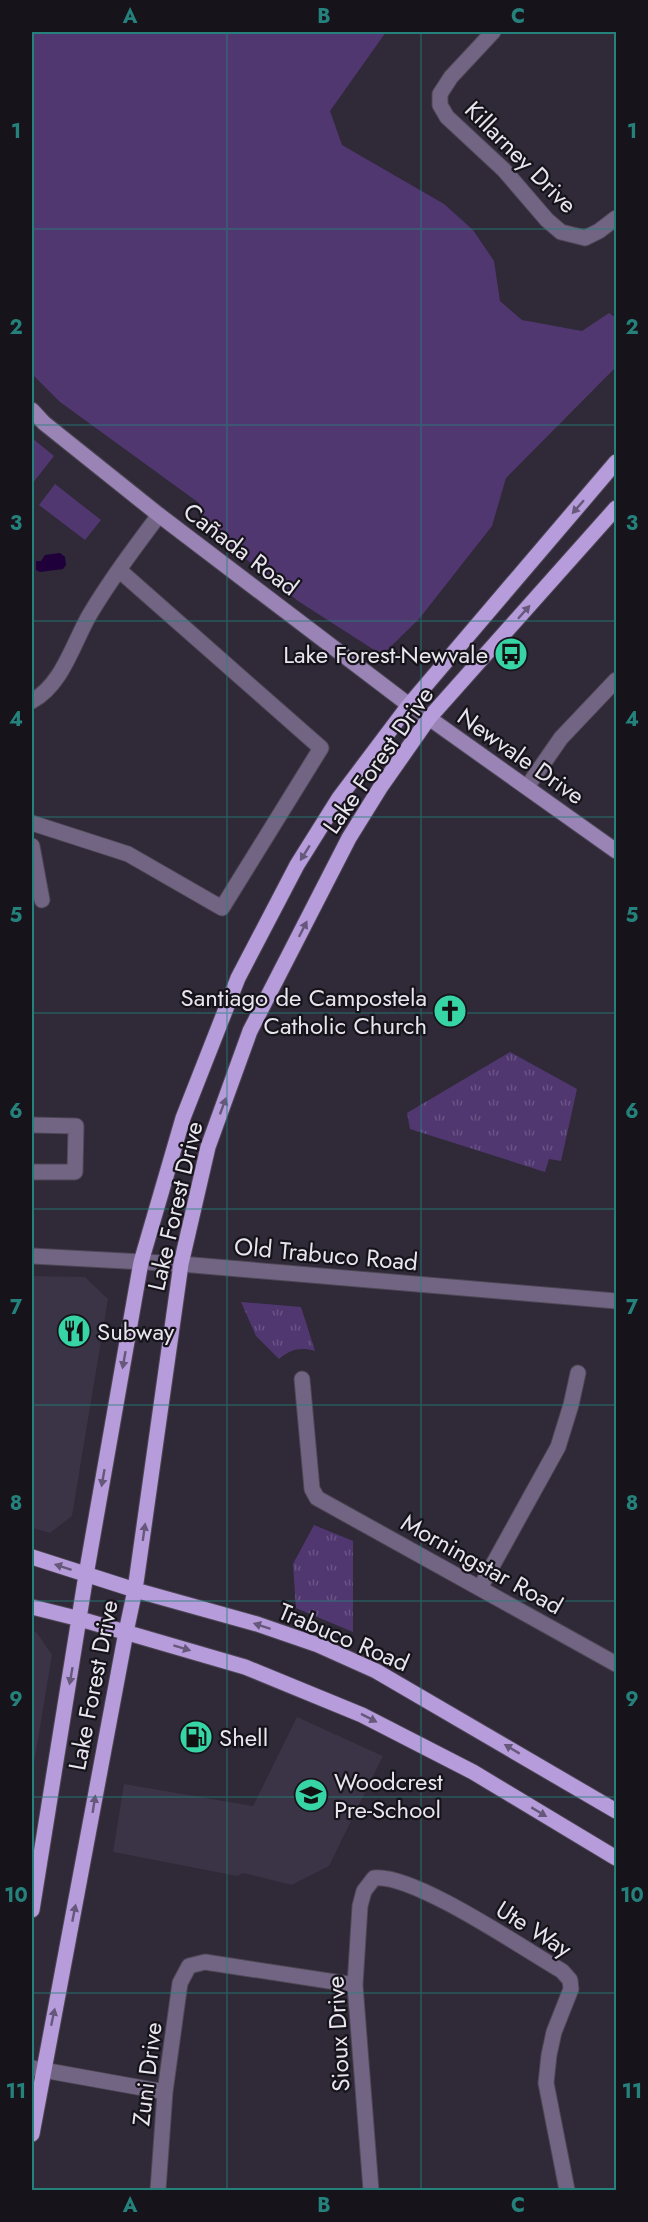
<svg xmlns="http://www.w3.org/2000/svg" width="648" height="2222" viewBox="0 0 648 2222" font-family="Jost,sans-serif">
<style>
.built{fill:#3b3346}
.grass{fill:#513770}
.park{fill:url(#park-tufts)}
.water{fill:#1f003a}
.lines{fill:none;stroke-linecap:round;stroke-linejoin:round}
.street-casing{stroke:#4d4755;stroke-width:17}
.secondary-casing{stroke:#4d4755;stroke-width:17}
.primary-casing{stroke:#4d4755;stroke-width:17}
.street{stroke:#726583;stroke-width:15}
.secondary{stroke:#9984b5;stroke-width:15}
.primary{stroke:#b79cdb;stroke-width:15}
.oneway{fill:#66587a}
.grid{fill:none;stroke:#25817b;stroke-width:1.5;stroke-opacity:0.55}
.labels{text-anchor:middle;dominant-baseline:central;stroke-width:4.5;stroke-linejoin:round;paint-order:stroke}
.street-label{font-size:24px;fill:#e9e5ef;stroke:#16141a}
.poi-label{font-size:24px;fill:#e9e5ef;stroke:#16141a;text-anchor:start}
.neatline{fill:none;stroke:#25817b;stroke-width:2}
.grid-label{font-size:20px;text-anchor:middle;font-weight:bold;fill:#25817b}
</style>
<defs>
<pattern id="park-tufts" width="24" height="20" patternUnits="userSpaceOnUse" patternTransform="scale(1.5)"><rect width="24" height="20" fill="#513770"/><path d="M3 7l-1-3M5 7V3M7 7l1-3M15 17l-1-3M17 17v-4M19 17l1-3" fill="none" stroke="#6a5485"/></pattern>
</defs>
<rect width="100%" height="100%" fill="#2f2938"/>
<path class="built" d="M32,1276L85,1277L108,1299L72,1516L50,1533L32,1528Z
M32,1631L37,1633L52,1655L32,1775Z
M297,1717L383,1756L329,1866L292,1885L243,1873L237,1876L113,1852L124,1784L253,1806Z"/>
<path class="grass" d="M32,32H386L330,111L342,145L444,204L473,230L494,261L500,301L522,320L582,331L609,313L616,318V367L506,478L492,526L419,619L382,655L298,601L205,526L199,503L60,402L32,374Z
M32,438L54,456L32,484Z
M55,484L101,520L85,540L39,505Z"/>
<path class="park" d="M510,1052L577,1089L561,1161L549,1159L545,1172L410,1129L407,1113Z
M241,1302L301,1307L315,1351C300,1347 291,1349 279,1359L256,1336Z
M314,1525L353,1541V1632L296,1608L293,1564Z"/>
<path class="water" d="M60,553L65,557L66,565L63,569L40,572L36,570V561H41L45,555Z"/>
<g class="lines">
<defs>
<path id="street" d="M493,32L451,77L440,94V105L447,117L504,170L547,220L561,232L585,238L599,231L616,218
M32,701C63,684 73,643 90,614C111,579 135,547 159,515
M409,705L429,718
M527,787L561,738L616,680
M32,823L128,854L222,908L321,748L119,570
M32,846L42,900
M32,1125L76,1126L75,1172H32
M32,1256L181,1264L616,1301
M302,1379L312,1489L317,1498L616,1664
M480,1588L558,1447L571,1405L578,1373
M32,2068L165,2092
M158,2190L165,2092L180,1983L189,1966L205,1962L355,1985
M371,2190L355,1985L360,1906L364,1891L374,1878C413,1873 524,1949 562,1971L570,1980L571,1989L554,2032L549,2055L546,2083L567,2190"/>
<path id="secondary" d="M32,410L44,423L159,515L409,705
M429,718L616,851"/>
<path id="primary" d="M32,1557L135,1590L257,1624L318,1645L376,1671L616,1811
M32,1607L80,1619L245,1667L362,1715L473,1772L616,1858
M32,1910L86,1575L141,1262L183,1118L238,978L297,865L339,798L409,705L616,462
M32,2134L126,1632L135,1590L181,1264L208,1147L250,1031L349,838L380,788L429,718L616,508"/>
</defs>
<use href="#street" class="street-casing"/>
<use href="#secondary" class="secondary-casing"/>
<use href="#primary" class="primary-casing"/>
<use href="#street" class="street"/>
<use href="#secondary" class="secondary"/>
<use href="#primary" class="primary"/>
</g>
<defs><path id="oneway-solid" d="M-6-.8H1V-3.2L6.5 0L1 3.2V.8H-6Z" transform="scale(1.5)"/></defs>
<g class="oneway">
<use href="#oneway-solid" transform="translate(578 507) rotate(131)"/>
<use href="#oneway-solid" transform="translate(524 612) rotate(-48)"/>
<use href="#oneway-solid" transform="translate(305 853) rotate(122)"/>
<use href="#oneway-solid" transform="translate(303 929) rotate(-63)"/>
<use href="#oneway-solid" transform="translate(223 1106) rotate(-70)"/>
<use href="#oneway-solid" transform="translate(124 1360) rotate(100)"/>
<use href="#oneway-solid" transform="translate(103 1478) rotate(100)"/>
<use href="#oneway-solid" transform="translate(144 1532) rotate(-82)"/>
<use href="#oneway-solid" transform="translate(63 1567) rotate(-162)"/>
<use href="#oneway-solid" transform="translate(262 1626) rotate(-162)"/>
<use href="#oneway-solid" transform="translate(182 1648) rotate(17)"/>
<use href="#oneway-solid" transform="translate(71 1676) rotate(100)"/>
<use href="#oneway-solid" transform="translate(369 1718) rotate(27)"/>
<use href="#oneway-solid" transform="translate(512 1749) rotate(-149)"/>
<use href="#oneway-solid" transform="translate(94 1804) rotate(-81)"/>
<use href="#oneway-solid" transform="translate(539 1812) rotate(31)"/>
<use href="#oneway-solid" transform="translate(74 1913) rotate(-79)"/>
<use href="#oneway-solid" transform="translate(53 2017) rotate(-78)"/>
</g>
<path class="grid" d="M227,32V2190M421,32V2190M32,229H616M32,425H616M32,621H616M32,817H616M32,1013H616M32,1209H616M32,1405H616M32,1601H616M32,1797H616M32,1993H616"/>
<defs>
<symbol id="bus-disc" viewBox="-11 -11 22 22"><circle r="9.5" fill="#37d4a6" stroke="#16141a"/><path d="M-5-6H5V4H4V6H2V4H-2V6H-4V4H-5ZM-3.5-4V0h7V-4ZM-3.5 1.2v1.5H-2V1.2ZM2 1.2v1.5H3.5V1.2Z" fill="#111"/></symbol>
<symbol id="church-disc" viewBox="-11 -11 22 22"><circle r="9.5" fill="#37d4a6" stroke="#16141a"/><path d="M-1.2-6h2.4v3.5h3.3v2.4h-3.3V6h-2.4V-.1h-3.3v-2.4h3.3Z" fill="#111"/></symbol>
<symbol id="restaurant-disc" viewBox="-11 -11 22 22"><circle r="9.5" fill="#37d4a6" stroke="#16141a"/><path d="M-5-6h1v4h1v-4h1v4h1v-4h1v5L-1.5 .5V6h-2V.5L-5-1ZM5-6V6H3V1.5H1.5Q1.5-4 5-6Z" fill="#111"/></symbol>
<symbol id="fuel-disc" viewBox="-11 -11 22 22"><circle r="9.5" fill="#37d4a6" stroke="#16141a"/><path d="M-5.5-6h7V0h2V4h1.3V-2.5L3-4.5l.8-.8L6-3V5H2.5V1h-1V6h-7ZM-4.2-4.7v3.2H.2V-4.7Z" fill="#111"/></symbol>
<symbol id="school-disc" viewBox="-11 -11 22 22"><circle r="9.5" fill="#37d4a6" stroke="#16141a"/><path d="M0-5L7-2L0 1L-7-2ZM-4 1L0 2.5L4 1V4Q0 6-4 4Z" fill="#111"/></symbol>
</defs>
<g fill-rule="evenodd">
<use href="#bus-disc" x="492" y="635" width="38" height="38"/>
<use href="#church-disc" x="431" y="992" width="38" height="38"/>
<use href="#restaurant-disc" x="55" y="1312" width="38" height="38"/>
<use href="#fuel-disc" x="177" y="1718" width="38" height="38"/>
<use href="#school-disc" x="292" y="1776" width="38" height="38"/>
</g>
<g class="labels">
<g class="street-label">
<text transform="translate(521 157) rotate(45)">Killarney Drive</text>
<text transform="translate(241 549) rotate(37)">Cañada Road</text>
<text transform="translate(521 756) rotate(35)">Newvale Drive</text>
<text transform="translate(378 760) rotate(-55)">Lake Forest Drive</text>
<text transform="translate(175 1206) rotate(-77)">Lake Forest Drive</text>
<text transform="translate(326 1254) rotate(5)">Old Trabuco Road</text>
<text transform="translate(482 1564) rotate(29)">Morningstar Road</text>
<text transform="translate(344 1637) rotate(23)">Trabuco Road</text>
<text transform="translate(93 1685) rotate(-79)">Lake Forest Drive</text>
<text transform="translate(534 1929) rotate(32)">Ute Way</text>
<text transform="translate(338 2034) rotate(-93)">Sioux Drive</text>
<text transform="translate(147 2074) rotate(-83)">Zuni Drive</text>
</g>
<g class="poi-label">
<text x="488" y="654" text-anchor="end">Lake Forest-Newvale</text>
<text x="427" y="997" text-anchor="end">Santiago de Campostela<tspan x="427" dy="28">Catholic Church</tspan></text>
<text x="97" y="1331">Subway</text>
<text x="219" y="1737">Shell</text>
<text x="334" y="1781">Woodcrest<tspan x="334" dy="28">Pre-School</tspan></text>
</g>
</g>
<rect width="648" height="2222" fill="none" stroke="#16141a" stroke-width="66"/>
<rect x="33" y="33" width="582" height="2156" class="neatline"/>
<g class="grid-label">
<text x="130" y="23">A</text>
<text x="324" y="23">B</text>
<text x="518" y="23">C</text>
<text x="16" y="138">1</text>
<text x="632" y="138">1</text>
<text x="16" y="334">2</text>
<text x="632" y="334">2</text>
<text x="16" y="530">3</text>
<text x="632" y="530">3</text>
<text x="16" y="726">4</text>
<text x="632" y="726">4</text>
<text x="16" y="922">5</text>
<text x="632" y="922">5</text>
<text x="16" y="1118">6</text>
<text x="632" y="1118">6</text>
<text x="16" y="1314">7</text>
<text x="632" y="1314">7</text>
<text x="16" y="1510">8</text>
<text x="632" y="1510">8</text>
<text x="16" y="1706">9</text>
<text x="632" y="1706">9</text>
<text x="16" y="1902">10</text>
<text x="632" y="1902">10</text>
<text x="16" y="2098">11</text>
<text x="632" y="2098">11</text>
<text x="130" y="2212">A</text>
<text x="324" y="2212">B</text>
<text x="518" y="2212">C</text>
</g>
</svg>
